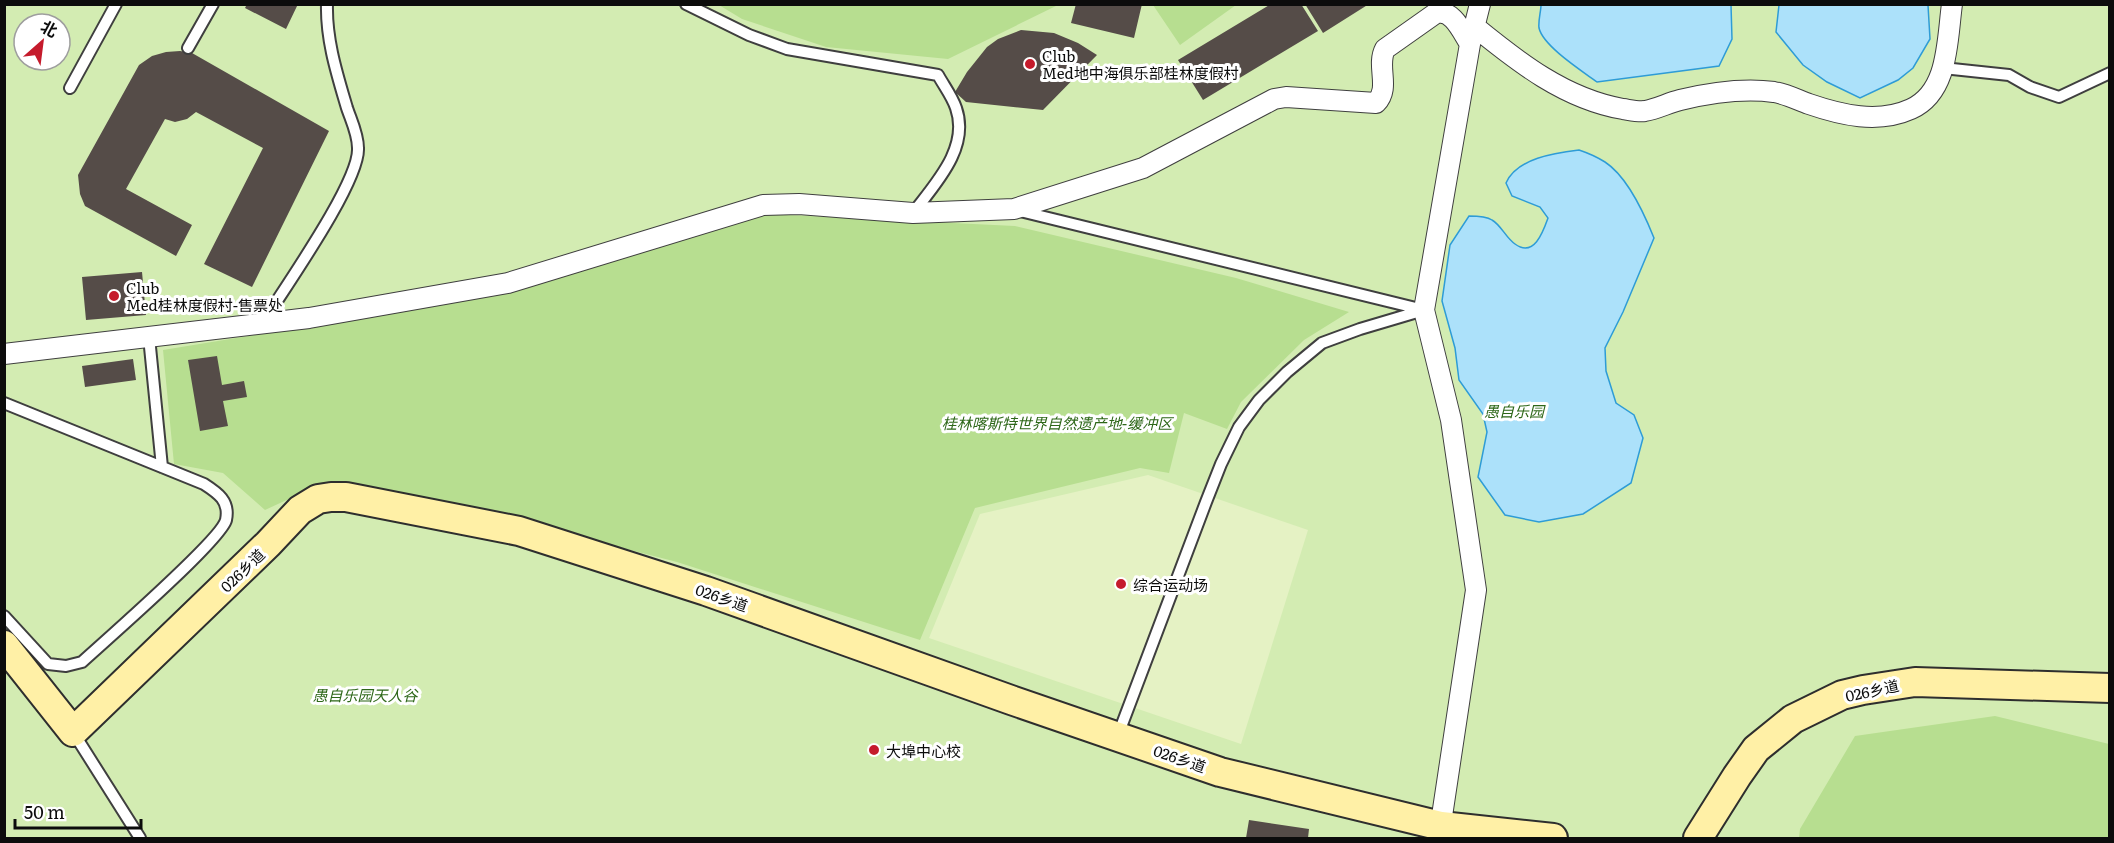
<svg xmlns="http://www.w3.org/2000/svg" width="2114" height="843" viewBox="0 0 2114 843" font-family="Literata,'Noto Sans SC',serif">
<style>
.green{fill:#d3ecb2;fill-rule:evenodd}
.forest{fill:#b7de90}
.pitch{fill:#e5f2c4}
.water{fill:#ace1fa;stroke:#2e9cd6;stroke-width:1.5}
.building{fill:#554c48}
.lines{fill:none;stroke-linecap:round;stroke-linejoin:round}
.lane-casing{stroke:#3f3f3f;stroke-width:14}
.street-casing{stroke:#3f3f3f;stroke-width:22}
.secondary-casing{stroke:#2e2e2e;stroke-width:32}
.lane{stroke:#fff;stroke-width:10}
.street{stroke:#fff;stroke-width:20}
.secondary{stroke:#fff0a6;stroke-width:28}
.poi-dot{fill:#c51b2c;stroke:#fff;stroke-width:2}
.labels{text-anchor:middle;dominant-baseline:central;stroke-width:6;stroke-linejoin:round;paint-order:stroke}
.poi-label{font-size:15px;fill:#0c0c0c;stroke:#fff;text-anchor:start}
.park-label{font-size:15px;font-style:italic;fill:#2d6718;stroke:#fff}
.street-label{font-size:15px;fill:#0c0c0c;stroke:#fff}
</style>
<rect width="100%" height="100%" fill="#fffaeb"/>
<path class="green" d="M5,5H2109V838H5ZM24,24H60V60H24Z"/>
<path class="forest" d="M719,5H1058L948,59L826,47L742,19Z
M1153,5H1236L1180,45Z
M765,214L1015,226L1236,278L1349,312L1304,340L1241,402L1227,429L1184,413L1169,473L1140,468L975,508L920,640L677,562L506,518L319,485L265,510L223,473L174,464L163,350L498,295Z
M1995,716L2109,744V838H1799L1800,829L1855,736Z"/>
<path class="pitch" d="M1148,475L1308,530L1241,744L929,638L980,514Z"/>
<path class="water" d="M1541,5H1731L1732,39L1719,66L1597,82C1582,71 1543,46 1539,28C1538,21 1541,11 1541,5Z
M1928,5L1930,39L1913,68L1898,80L1860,98L1827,82L1803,65L1776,32L1779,5Z
M1579,150C1588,153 1597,157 1605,162C1628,177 1644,213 1654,238L1623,312L1605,348L1606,371L1616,403L1634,415L1643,438L1631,483L1583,514L1539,522L1505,515L1478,477L1487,432L1483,414L1459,380L1455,348L1442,301L1450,245L1469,216C1477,216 1486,216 1492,220C1501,225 1506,238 1515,244C1534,258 1543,232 1548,218L1540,207L1512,196L1506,183C1517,158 1555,153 1579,150Z"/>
<path class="building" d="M247,4H298L286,29L245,8Z
M1076,4H1142L1134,38L1071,23Z
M1271,4H1301L1318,31L1203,100L1178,60Z
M1305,4H1369L1323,33Z
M1021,30L1054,33L1078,43L1097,55L1043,110L966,102L955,92L967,72L987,47L998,39Z
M180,51L192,53L329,131L252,287L204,264L263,148L196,112L187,119L175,122L165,119L126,189L192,225L176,256L85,206L80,194L78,175L139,65L152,56L166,52Z
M142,272L146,315L86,320L82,277Z
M217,356L222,385L244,381L247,397L223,401L228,426L200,431L188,360Z
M133,359L136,380L85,387L82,366Z
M1249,820L1309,829L1308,838H1246Z"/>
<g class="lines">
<defs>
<path id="lane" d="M686,4L749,35L787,49L938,75C944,86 952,96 956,108C970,148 935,184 913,213
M188,48L213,4
M1943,68L2009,75L2030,87L2059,97L2110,73
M70,88L116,4
M1020,211L1424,310
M262,324C283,290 360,182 358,148C358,134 351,120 347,108C337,74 326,40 327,4
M149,337L162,467
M4,403L204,484C218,493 230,501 226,520C221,540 105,641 82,662L66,666L48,664L4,616
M73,732L140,838
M1118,735L1206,502L1221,464L1239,427L1259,400L1287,372L1322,343L1360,329L1424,310"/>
<path id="street" d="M1474,26C1518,62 1565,99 1623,109C1630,110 1638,112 1645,111C1657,109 1668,103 1680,100C1709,93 1744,88 1774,92C1786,94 1798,100 1809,104C1841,115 1878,124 1911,109C1949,92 1947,40 1952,4
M4,354L309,318L508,283L763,205L799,204L913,213L1014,209L1143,168L1274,99L1286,97L1376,103C1391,88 1376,66 1385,49L1436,13C1453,9 1462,32 1470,44
M1439,836L1476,590L1451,420L1424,310L1470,44L1480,4"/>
<path id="secondary" d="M4,645L73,732L268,544L300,510L318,499L331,497H346L519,531L706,591L1011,700L1220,772L1441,826L1553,838
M1698,838L1737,776L1756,749L1793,719L1842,695L1863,690L1915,682L2110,688"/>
</defs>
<use href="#lane" class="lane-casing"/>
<use href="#street" class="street-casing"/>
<use href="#secondary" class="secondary-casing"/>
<use href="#lane" class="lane"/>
<use href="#street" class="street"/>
<use href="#secondary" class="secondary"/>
</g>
<g class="poi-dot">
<circle cx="1030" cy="64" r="6"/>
<circle cx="114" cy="296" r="6"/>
<circle cx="1121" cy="584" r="6"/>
<circle cx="874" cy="750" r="6"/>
</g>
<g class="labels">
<g class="poi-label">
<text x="1042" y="55">Club<tspan x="1042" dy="17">Med地中海俱乐部桂林度假村</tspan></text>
<text x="126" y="287">Club<tspan x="126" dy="17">Med桂林度假村-售票处</tspan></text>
<text x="1133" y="584">综合运动场</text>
<text x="886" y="750">大埠中心校</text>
</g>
<g class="park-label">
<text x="1514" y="410">愚自乐园</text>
<text x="1057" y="422">桂林喀斯特世界自然遗产地-缓冲区</text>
<text x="365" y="694">愚自乐园天人谷</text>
</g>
<g class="street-label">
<text transform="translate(242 570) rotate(-44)">026乡道</text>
<text transform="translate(722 597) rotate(19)">026乡道</text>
<text transform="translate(1872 690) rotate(-12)">026乡道</text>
<text transform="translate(1180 758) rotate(19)">026乡道</text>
</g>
</g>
<rect width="2114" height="843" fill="none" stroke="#0c0c0c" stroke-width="12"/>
<g transform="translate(42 42) rotate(28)"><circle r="28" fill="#ffffff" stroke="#9e9e9e" stroke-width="1.5"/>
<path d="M0-4.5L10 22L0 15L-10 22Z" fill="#c51b2c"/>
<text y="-9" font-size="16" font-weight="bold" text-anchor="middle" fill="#0c0c0c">北</text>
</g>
<path d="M15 819v9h126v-9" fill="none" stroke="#0c0c0c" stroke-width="3"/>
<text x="24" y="819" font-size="18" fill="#0c0c0c" stroke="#ffffff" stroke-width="4.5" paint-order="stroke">50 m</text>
</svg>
